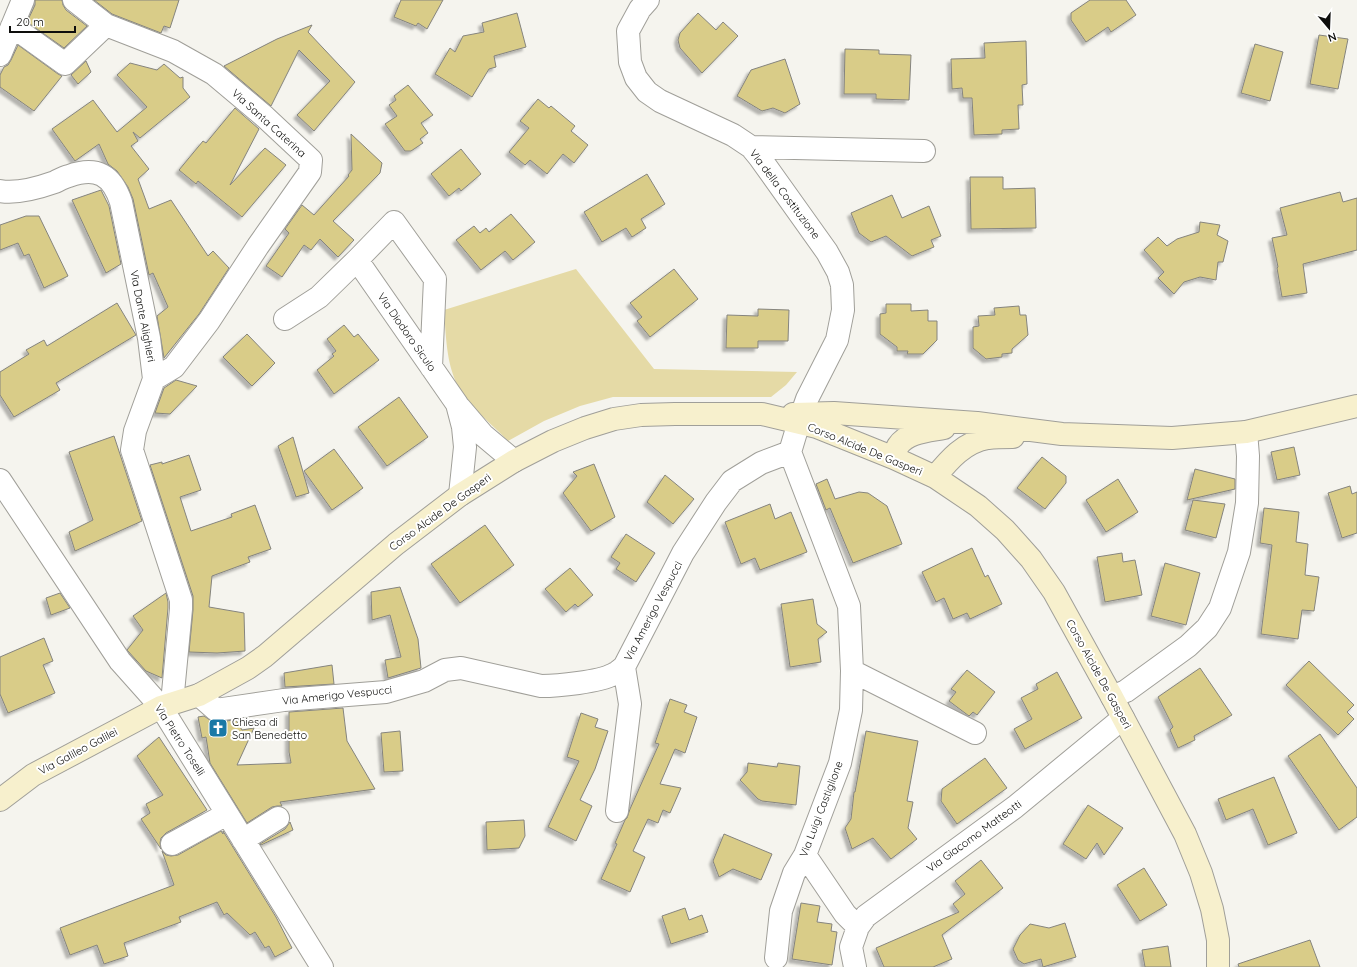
<svg xmlns="http://www.w3.org/2000/svg" width="1357" height="967" viewBox="0 0 1357 967" font-family="Quicksand,sans-serif">
<style>
.green{fill:#e5daa6}
.building{fill:#d9cc88;stroke:#85847e;filter:url(#shadow)}
.lines{fill:none;stroke-linecap:round;stroke-linejoin:round}
.street-casing{stroke:#a09f99;stroke-width:24}
.secondary-casing{stroke:#a09f99;stroke-width:24}
.street{stroke:#fff;stroke-width:22}
.secondary{stroke:#f7f0cd;stroke-width:22}
.labels{text-anchor:middle;dominant-baseline:central;stroke-width:4;stroke-linejoin:round;paint-order:stroke}
.street-label{font-size:11px;fill:#0e0e0c;stroke:#fff}
.poi-label{font-size:11px;fill:#0e0e0c;stroke:#fff;text-anchor:start}
</style>
<defs>
<filter id="shadow"><feDropShadow dx="-3.5" dy="3.5" stdDeviation="1" flood-color="#0004"/></filter>
</defs>
<rect width="100%" height="100%" fill="#f5f4ee"/>
<path class="green" d="M576,269L654,369L797,372L786,385L771,397H613L580,406L544,421L508,441C493,425 467,405 458,386C446,363 446,335 444,310Z"/>
<path class="building" d="M35,0H62L63,5L66,10L87,26L64,48L27,22L35,5Z
M94,0H179L170,28L164,26L161,33L112,14Z
M401,0H443L427,29L418,23L416,26L394,17Z
M1090,0H1126L1136,15L1111,32L1108,27L1086,42L1071,20V13Z
M517,13L526,47L494,56L496,67L489,69L472,97L435,74L450,48L455,52L463,36L484,32L482,23Z
M698,13L716,30L723,22L738,36L702,73L680,48L678,40L680,33Z
M312,25L308,32L355,82L314,131L297,115L330,81L299,50L271,106L224,66L277,39Z
M1319,35L1348,39L1338,89L1310,84Z
M1026,41L1027,84L1022,85L1023,105H1018L1019,129L1002,130V134L974,135L972,98H963L962,88L952,89L951,59L985,58L984,43Z
M1255,44L1283,52L1270,101L1241,93Z
M18,45L58,74L62,76L34,111L0,87V75L4,67L8,65L11,60Z
M845,49L879,50V54L911,55L909,100L876,99V94H844Z
M785,59L800,104L785,113L773,108L762,111L737,96L751,70Z
M86,61L91,72L78,84L71,75Z
M130,63L157,70L164,64L180,78L183,77V88L190,97L140,138L133,132L138,141L131,146L149,169L138,179L149,209L171,200L208,256L213,251L229,268L199,314L164,358L157,316L168,307L153,273L149,275L133,199L128,187L117,171L108,164L99,144L75,161L52,129L93,100L117,132L147,107L117,75Z
M408,85L433,115L421,123L428,133L420,139L423,143L411,151H405L385,124L397,116L389,105L396,100L394,96Z
M538,99L549,108L551,106L575,126L571,131L588,145L574,163L563,154L547,174L530,160L525,165L509,152L529,128L520,121Z
M235,108L259,129L230,185L265,148L286,165L242,217L198,181L196,184L179,170L203,141L206,143Z
M351,134L382,163L380,173L333,221L354,240L338,257L320,239L311,250L304,245L282,277L266,266L289,233L285,229L302,205L314,215L349,176L348,175L352,170Z
M461,149L481,174L461,191L459,188L449,196L431,174Z
M647,174L665,204L641,219L646,228L632,237L626,228L602,242L584,212Z
M970,177H1003V189L1035,188L1036,228L971,229Z
M101,190L109,206L121,264L106,273L72,200Z
M1340,192L1343,202L1357,198V250L1303,264L1307,293L1282,297L1277,268L1278,267L1272,238L1287,235L1280,208Z
M892,195L902,218L929,206L941,236L931,240L934,247L912,256L886,236L871,242L859,233L851,213Z
M511,214L535,242L513,260L505,251L481,270L456,240L474,226L480,233L486,228L489,232Z
M26,216H39L68,276L44,288L29,254L24,256L18,243L0,250V225Z
M1200,222L1220,225L1217,235L1228,241L1223,262H1218L1216,280L1200,277L1184,282L1174,294L1158,278L1164,272L1144,250L1158,237L1167,246L1177,239L1199,232Z
M674,269L698,299L650,337L637,321L642,317L630,303Z
M117,303L136,335L56,383L60,390L14,417L0,395V372L29,354L26,350L44,340L47,346Z
M886,304H911V311L928,310V321H937V340L923,354H907L908,351H897V347L880,334V314L886,313Z
M1019,306L1020,315H1026L1028,335L1012,349V353L1002,354V357L986,359L973,348V327L979,326L978,316L995,315L994,308Z
M758,309L789,310L788,341H758V348H726L727,315L758,316Z
M344,325L354,337L358,334L379,360L334,394L317,370L334,356L332,354L336,351L327,339Z
M247,334L275,363L252,386L223,357Z
M176,380L197,386L170,414L155,413L164,388Z
M399,397L428,437L387,466L358,427Z
M114,436L142,521L75,551L69,532L93,520L69,452Z
M293,437L309,493L296,497L278,446Z
M1294,447L1300,475L1277,480L1271,452Z
M334,449L363,488L332,510L304,471Z
M189,455L201,490L180,497L191,531L232,517L231,514L255,505L271,549L248,557L250,562L212,576L209,607L244,613L245,651L217,653L189,652L193,610V596L150,465L162,462V464Z
M1042,457L1066,476V483L1045,509L1017,488Z
M594,464L615,517L591,531L563,493L577,476L573,472Z
M1195,469L1235,479V489L1187,500Z
M665,475L694,499L673,524L647,502Z
M827,479L835,499L859,492L868,493L887,506L902,544L853,563L830,508L826,510L816,484Z
M1118,479L1138,512L1106,532L1086,500Z
M1350,486L1352,494L1357,492V533L1342,538L1328,493Z
M1193,500L1225,504L1216,538L1185,530Z
M770,504L775,519L791,512L807,552L760,570L755,558L741,564L725,522Z
M1264,508L1299,512L1296,542L1308,544L1305,575L1319,577L1314,611L1302,610L1298,639L1261,634L1272,545L1260,543Z
M485,525L514,565L460,603L431,564Z
M626,534L655,553L636,582L616,569L620,563L611,557Z
M972,548L985,577L988,575L1002,604L970,619L967,613L953,619L944,598L936,602L922,572Z
M1122,553L1123,562L1135,560L1142,595L1105,602L1097,557Z
M1165,563L1200,573L1186,625L1151,616Z
M570,568L593,595L578,607L575,604L566,612L545,589Z
M400,587L418,639L421,668L388,678L385,660L401,657L390,615L372,620L371,592Z
M60,593L70,608L51,615L46,598Z
M166,593L168,602V608L162,678L146,671L127,650L143,630L133,616Z
M813,599L817,624L827,632L818,639L821,662L790,667L781,604Z
M44,638L53,661L43,665L55,693L8,713L0,694V657Z
M1309,661L1354,705L1347,712L1354,719L1338,735L1286,685Z
M332,665L334,684L285,687L284,673Z
M1200,668L1232,715L1194,736L1195,740L1178,748L1170,730L1173,727L1158,697Z
M967,670L995,692L977,715L973,712L969,716L949,701L956,692L951,689Z
M1057,672L1082,718L1025,749L1014,729L1032,719L1021,698L1038,689L1036,684Z
M670,699L687,705L684,712L697,717L685,753L675,749L660,784L681,788L670,813L663,810L658,823L648,819L633,851L645,857L630,892L601,879L617,844L615,843L625,820L627,818L630,809L659,744L655,743Z
M343,708L347,741L375,789L280,802L282,806H277L272,807L247,823L210,763L206,737L202,738L198,717L204,716L213,722L236,720L242,730L254,728L237,765L291,763L289,752V712Z
M581,713L598,719L595,727L608,731L595,769L580,800L592,806L576,841L548,827L579,761L567,757Z
M400,731L403,771L384,772L381,733Z
M866,731L918,741L907,801L913,802L908,828L917,839L891,859L873,838L852,849L845,828L851,819L854,792H855Z
M1320,734L1357,788V817L1339,830L1288,756Z
M159,737L207,810L166,833L161,838L160,843L161,849L141,819L150,813L146,804L163,795L137,756Z
M985,758L1007,788L957,824L941,801L942,789Z
M748,763L777,767L778,763L800,766L796,805L762,801L758,799L740,780L747,772Z
M1274,777L1297,833L1268,845L1253,809L1226,820L1218,799Z
M1088,805L1123,828L1104,855L1097,843L1086,859L1063,844Z
M524,820L525,836L519,848L487,850L486,822Z
M290,822L293,830L261,845L260,844L285,829Z
M221,831L223,834V831L276,917L292,948L275,957L269,946L265,948L255,932L250,935L227,913L224,915L217,902L179,917L181,922L124,943L128,956L104,964L97,945L70,955L60,928L174,885L162,851L166,855L171,856L178,855Z
M724,834L772,854L761,880L733,869L719,877L713,861Z
M981,860L1003,888L942,935L952,959L933,967H884L876,948L959,912L953,904L965,894L955,881Z
M1144,868L1167,905L1140,921L1117,885Z
M801,903L820,906L817,922L832,924L831,931L837,932L832,965L792,959Z
M685,908L689,920L702,915L708,932L671,944L662,916Z
M1065,923L1076,957L1043,967L1041,959L1024,964L1018,960L1013,949L1020,935L1030,924L1049,928Z
M1310,940L1320,967H1239L1238,964Z
M1168,946L1171,967H1145L1142,950Z"/>
<g class="lines">
<defs>
<path id="street" d="M74,0L106,25L173,51L214,74L265,117L311,160L310,172L258,246L209,321L174,367L154,379
M648,0L640,9L628,31L630,62L636,78L647,92L660,101L733,135L751,147L760,158L827,252L838,272L842,285L843,310L837,340L807,399L799,422L790,452
M12,26L65,64L106,25
M0,55L23,0
M751,147L924,151
M0,191C17,194 38,188 55,182C59,180 64,177 69,176C97,166 112,175 121,202L149,338L154,379L135,431L132,450L181,600V609L172,703
M357,260L394,222L435,279L431,367
M285,319L319,297L357,260L457,404L463,427L465,447L460,495
M460,408L483,435L514,461
M0,480L120,661L161,707L322,967
M852,671L975,733
M199,695L216,710L284,700L386,692L424,681L445,670L461,668L541,686C558,686 599,682 614,674C617,673 621,669 624,667L683,553L716,502L732,481L761,463L790,452
M1112,697L1126,691L1188,646L1207,628L1220,608L1239,552L1247,503L1248,456L1246,432
M617,811L630,704L624,667
M243,840L278,818
M172,844L227,814
M805,855L845,914L858,927
M776,958L781,911L794,873L805,855L840,763L851,710L852,671L849,606L790,452
M855,967L851,947L858,927L866,916L1015,807L1123,718"/>
<path id="secondary" d="M793,414L834,413L977,423L1062,434L1172,438L1246,432L1357,406
M894,458C895,454 896,449 898,446C907,432 929,431 944,428
M935,477C949,460 964,442 988,438C996,437 1005,437 1013,437
M0,800L33,775L161,707L199,695L248,668L265,656L396,544L460,495L514,461L553,441L585,428L614,419L641,415L675,414H762L817,427L894,458L935,477L978,506L1005,530L1031,559L1054,592L1112,697L1185,834L1201,873L1212,909L1218,940V967"/>
</defs>
<use href="#street" class="street-casing"/>
<use href="#secondary" class="secondary-casing"/>
<use href="#street" class="street"/>
<use href="#secondary" class="secondary"/>
</g>
<defs>
<symbol id="church-square" viewBox="-11 -11 22 22"><rect x="-9" y="-9" width="18" height="18" rx="4" fill="#1a79a6" stroke="#fff"/><path d="M-1.2-6h2.4v3.5h3.3v2.4h-3.3V6h-2.4V-.1h-3.3v-2.4h3.3Z" fill="#fff"/></symbol>
</defs>
<g fill-rule="evenodd">
<use href="#church-square" x="207" y="717" width="22" height="22"/>
</g>
<g class="labels">
<g class="street-label">
<text transform="translate(269 123) rotate(42)">Via Santa Caterina</text>
<text transform="translate(785 194) rotate(53)">Via della Costituzione</text>
<text transform="translate(143 316) rotate(79)">Via Dante Alighieri</text>
<text transform="translate(407 332) rotate(55)">Via Diodoro Siculo</text>
<text transform="translate(865 449) rotate(22)">Corso Alcide De Gasperi</text>
<text transform="translate(440 512) rotate(-36)">Corso Alcide De Gasperi</text>
<text transform="translate(653 611) rotate(-62)">Via Amerigo Vespucci</text>
<text transform="translate(1099 674) rotate(61)">Corso Alcide De Gasperi</text>
<text transform="translate(337 695) rotate(-6)">Via Amerigo Vespucci</text>
<text transform="translate(180 740) rotate(57)">Via Pietro Toselli</text>
<text transform="translate(78 751) rotate(-28)">Via Galileo Galilei</text>
<text transform="translate(821 809) rotate(-69)">Via Luigi Castiglione</text>
<text transform="translate(974 836) rotate(-36)">Via Giacomo Matteotti</text>
</g>
<g class="poi-label">
<text x="232" y="722">Chiesa di<tspan x="232" dy="13">San Benedetto</tspan></text>
</g>
</g>
<g transform="translate(1329 28) rotate(161)" stroke="#ffffff" stroke-width="3" paint-order="stroke">
<path d="M0-3L7 15L0 10L-7 15Z" fill="#0e0e0c"/>
<text y="-6" font-size="11" font-weight="bold" text-anchor="middle" fill="#0e0e0c">N</text>
</g>
<path d="M10 26v6h65v-6" fill="none" stroke="#0e0e0c" stroke-width="2"/>
<text x="16" y="26" font-size="12" fill="#0e0e0c" stroke="#ffffff" stroke-width="3" paint-order="stroke">20 m</text>
</svg>
